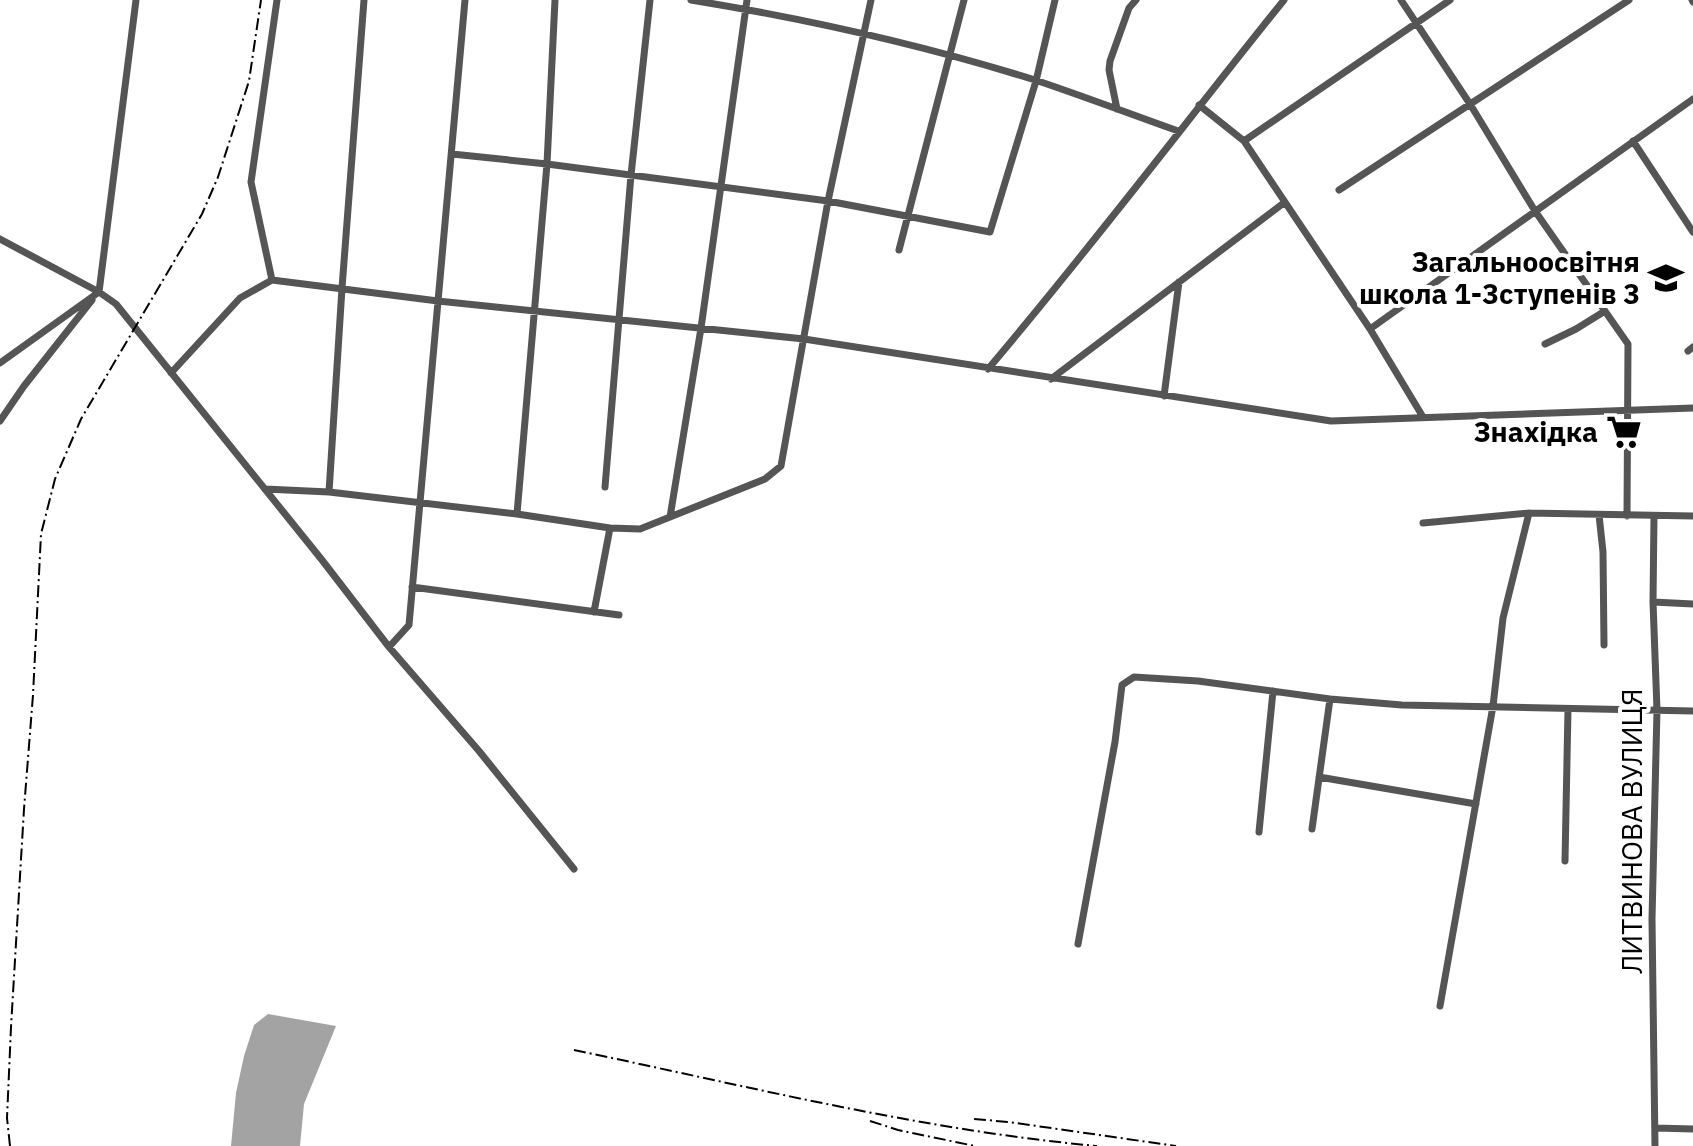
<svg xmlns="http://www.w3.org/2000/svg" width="1693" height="1146" viewBox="0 0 1693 1146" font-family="'IBM Plex Sans',sans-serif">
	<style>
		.water { fill: #a3a3a3 }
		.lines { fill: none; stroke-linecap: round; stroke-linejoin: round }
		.street { stroke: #555; stroke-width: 7 }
		.rail { stroke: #000; stroke-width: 2; stroke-dasharray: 12 4 2 4; stroke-linecap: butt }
		.labels { text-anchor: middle; stroke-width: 8; stroke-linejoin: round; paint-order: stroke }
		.poi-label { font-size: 28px; font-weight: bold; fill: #000; stroke: #fff; text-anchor: end }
		.street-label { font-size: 28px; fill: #000; stroke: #fff }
	</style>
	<rect width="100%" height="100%" fill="#fff"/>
	<path class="water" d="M268,1014L336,1026L304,1104L300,1146H231L236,1093L244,1056L254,1025Z"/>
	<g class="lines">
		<path class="street" d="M691,0C807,19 923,45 1035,80C1083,96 1130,114 1178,131
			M1401,0L1470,104L1535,211L1628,344L1627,516
			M1692,0L1693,2
			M1199,105L1244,141L1370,329L1423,417
			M1117,109L1109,70L1110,61L1129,8L1136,0
			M1244,141L1450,0
			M1633,141L1693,232
			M452,154L547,164L828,201L990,232L1036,81L1055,0
			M1339,190L1629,0
			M0,239L99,292L116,304L322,560L389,647L479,751L574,869
			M899,250L964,0
			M272,280L438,301L804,339L1331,421L1693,408
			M1370,329L1693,99
			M1545,344L1576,329L1605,311
			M1688,351L1693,347
			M0,363L99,292L136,0
			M988,369C1090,249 1185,123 1284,0
			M171,373L240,298L272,280L251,182L277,0
			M1051,379L1285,202
			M1164,396L1179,282
			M0,421L24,386L92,300
			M605,487L631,175L650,0
			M265,489L329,492L517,514L610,528L640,529L765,479L781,466L828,201L871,0
			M329,492L342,288L364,0
			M517,514L547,164L555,0
			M1599,515L1603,552L1604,645
			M1654,516L1653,602L1657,710L1652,919L1655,1146
			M670,517L701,328L747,0
			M1423,523L1529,513L1693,516
			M412,587L619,615
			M1653,602L1693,604
			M594,612L610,528
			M389,647L409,625L465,0
			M1319,777L1476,804
			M1312,829L1330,699
			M1259,832L1273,691
			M1565,861L1568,709
			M1078,944L1115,742L1122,685L1134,677L1198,681L1330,699L1402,705L1693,711
			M1440,1006L1493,706L1503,618L1529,513
			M1655,1128L1693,1129"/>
		<path class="rail" d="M574,1050C747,1086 921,1130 1097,1146
			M974,1119L1009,1122L1176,1146
			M870,1121L898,1130L975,1146
			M10,1146L7,1118L11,1027L24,809L33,695L41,534L55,479L81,419L202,214L218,177L249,81L261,0"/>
	</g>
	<defs>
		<g id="school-bare" transform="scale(2.76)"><path d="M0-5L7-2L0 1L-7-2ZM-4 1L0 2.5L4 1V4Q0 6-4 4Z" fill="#000" stroke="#fff" stroke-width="2.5" paint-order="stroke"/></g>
		<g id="supermarket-bare" transform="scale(2.76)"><path d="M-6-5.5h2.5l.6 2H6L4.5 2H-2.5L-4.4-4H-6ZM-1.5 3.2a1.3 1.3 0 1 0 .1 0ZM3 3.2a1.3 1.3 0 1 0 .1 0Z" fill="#000" stroke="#fff" stroke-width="2.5" paint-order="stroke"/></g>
	</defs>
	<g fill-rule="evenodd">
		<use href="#school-bare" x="1666" y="278"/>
		<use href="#supermarket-bare" x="1624" y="432"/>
	</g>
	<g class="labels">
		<g class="poi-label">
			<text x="1640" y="272">Загальноосвiтня<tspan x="1640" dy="32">школа 1-3ступенiв 3</tspan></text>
			<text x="1598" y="442">Знахідка</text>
		</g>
		<g class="street-label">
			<text transform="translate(1632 831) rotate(-90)" y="10">ЛИТВИНОВА ВУЛИЦЯ</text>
		</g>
	</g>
</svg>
